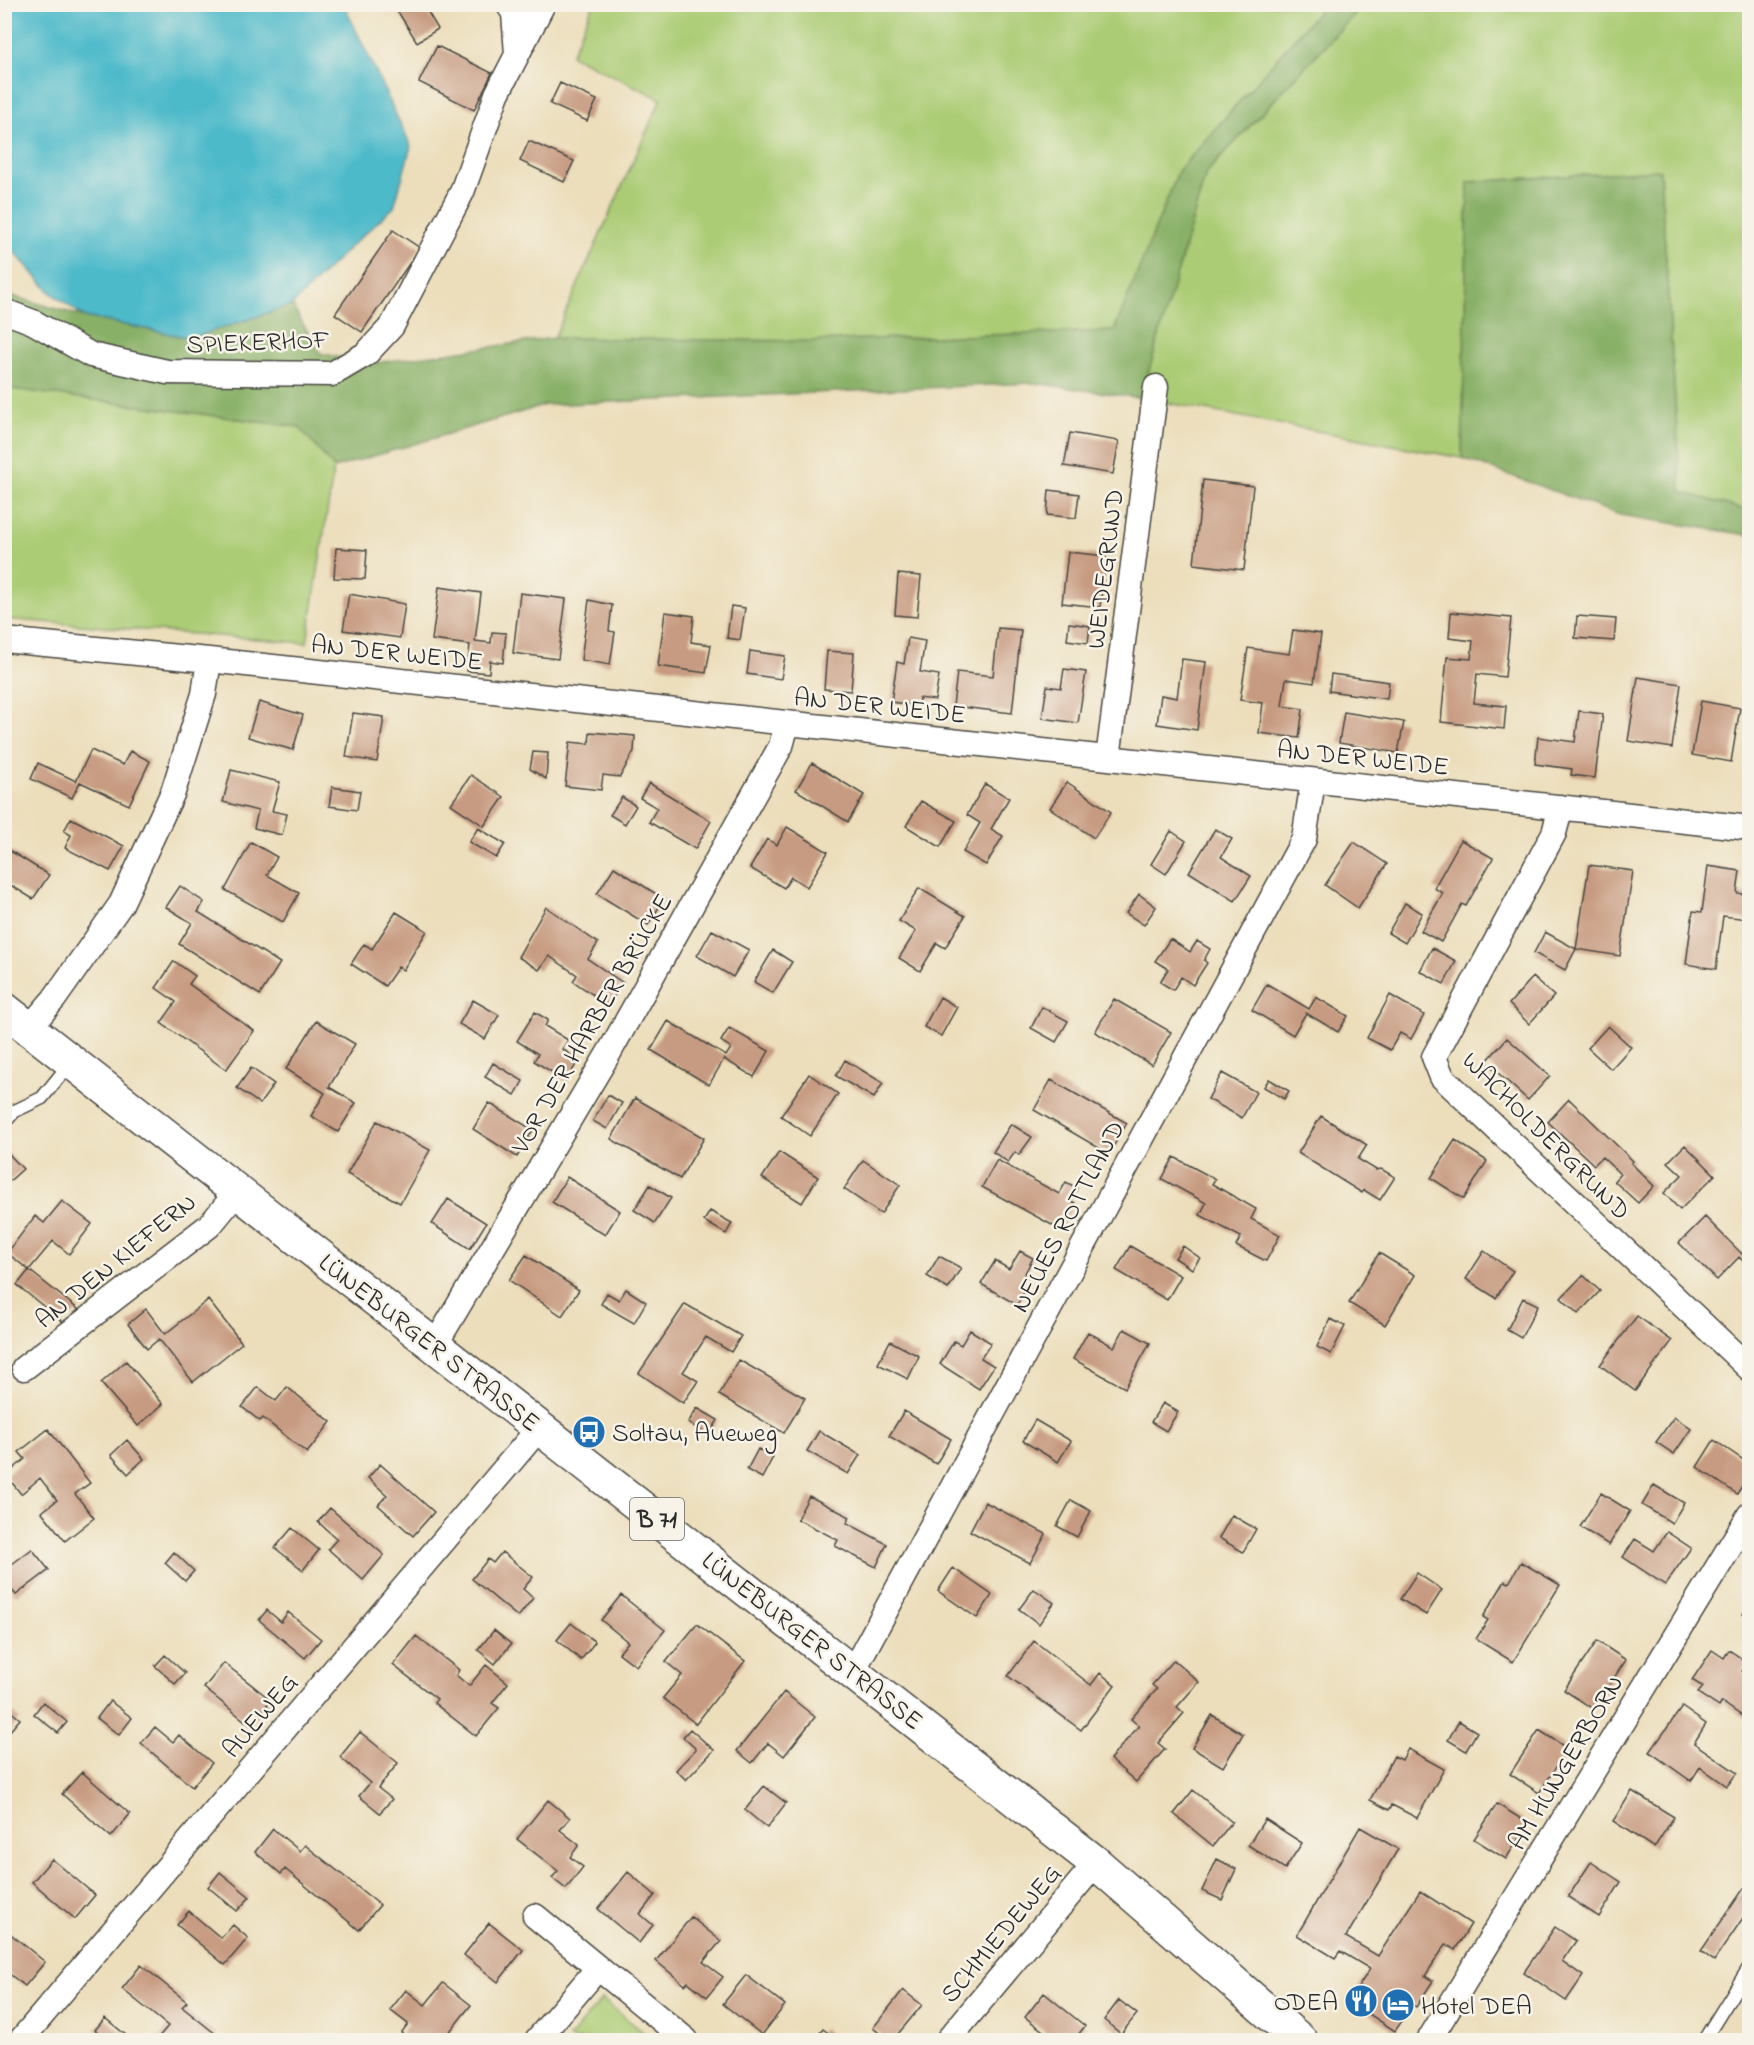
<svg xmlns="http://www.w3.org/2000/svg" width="1754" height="2045" viewBox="0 0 1754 2045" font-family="'Indie Flower',sans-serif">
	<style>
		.green { fill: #abcc75; stroke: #6b7c50; stroke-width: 1.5 }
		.forest { fill: #88b066; stroke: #5a6e48; stroke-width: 1.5 }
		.water { fill: #4ebaca; stroke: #3c727a; stroke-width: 1.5 }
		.building { fill: #c79b81 }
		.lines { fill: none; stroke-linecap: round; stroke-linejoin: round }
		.service-casing { stroke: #484641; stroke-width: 15 }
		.minor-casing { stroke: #484641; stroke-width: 27 }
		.primary-casing { stroke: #484641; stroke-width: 36 }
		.service { stroke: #fff; stroke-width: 12 }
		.minor { stroke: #fff; stroke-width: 24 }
		.primary { stroke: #fff; stroke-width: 33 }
		.labels { text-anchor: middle; stroke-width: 5; stroke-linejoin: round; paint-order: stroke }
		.shield { fill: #f7f3e8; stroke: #686764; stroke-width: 1.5 }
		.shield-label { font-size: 24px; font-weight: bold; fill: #2b2b2b }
		.street-label { font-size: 26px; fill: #2b2b2b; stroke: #f7f3e8 }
		.poi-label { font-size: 26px; fill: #2b2b2b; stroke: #f7f3e8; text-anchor: start }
	</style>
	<rect width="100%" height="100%" fill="#f7f3e8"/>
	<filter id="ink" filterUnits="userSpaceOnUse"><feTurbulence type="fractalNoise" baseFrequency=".0167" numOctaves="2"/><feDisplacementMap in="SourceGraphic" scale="12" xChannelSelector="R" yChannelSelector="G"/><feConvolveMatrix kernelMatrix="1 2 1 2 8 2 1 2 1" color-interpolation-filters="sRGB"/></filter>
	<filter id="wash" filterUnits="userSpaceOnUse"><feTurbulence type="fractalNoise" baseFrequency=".008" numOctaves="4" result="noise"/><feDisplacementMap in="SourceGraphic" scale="24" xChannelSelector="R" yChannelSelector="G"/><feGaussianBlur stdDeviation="1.35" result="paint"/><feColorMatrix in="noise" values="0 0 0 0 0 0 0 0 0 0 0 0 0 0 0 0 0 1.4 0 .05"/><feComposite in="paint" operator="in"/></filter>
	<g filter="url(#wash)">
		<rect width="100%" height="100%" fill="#ecdebb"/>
		<path class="green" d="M593,5H1324L1179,170L1114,331L813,341L554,338L661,99L571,55Z
			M1363,5H1749V511L1681,492L1660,170L1468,182L1462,458L1141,398L1206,173Z
			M5,388L300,427L334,468L307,643L5,619Z
			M602,1999L653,2040H572L569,2038Z"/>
		<path class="forest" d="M1324,5H1363L1206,173L1141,398L1033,383L545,405L334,468L299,427L5,388V294L85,317L191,338L292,305L320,353L368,364L554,338L813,341L1114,331L1179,170Z
			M1660,170L1681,492L1749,511V535L1620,515L1462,458L1468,182Z"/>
		<path class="water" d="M5,4L344,5L411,146L394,207L352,245L292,305L191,338L85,317L51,293L5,242Z"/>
		<g id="blocks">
			<path class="building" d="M393,4H423L438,29L417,42Z
				M437,46L492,73L474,110L419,82Z
				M560,83L597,100L587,121L550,104Z
				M529,141L574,161L564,182L520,161Z
				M393,230L420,248L362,332L335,314Z
				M1070,433L1119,441L1113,474L1064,466Z
				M1203,480L1253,486L1244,570L1194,564Z
				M1049,490L1079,494L1076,518L1047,515Z
				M336,548L367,550L365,579L334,578Z
				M1068,552L1106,556L1100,607L1062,603Z
				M898,574L921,576L917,617L895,615Z
				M439,587L481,593L475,641L491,643L492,632L506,633L503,663L490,661L489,673L467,671L470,645L432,640Z
				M520,593L566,599L558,659L513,653Z
				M349,594L405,604L400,638L343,630Z
				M589,600L612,605L609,631L615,632L610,665L581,660Z
				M731,606L745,608L740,640L727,638Z
				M665,612L694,616L691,642L711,645L706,673L658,666Z
				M1451,612L1511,618L1505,677L1477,674L1474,703L1506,706L1504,729L1441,722L1447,657L1471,659L1473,641L1449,638Z
				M1577,616L1616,619L1614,641L1575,638Z
				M1069,623L1090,626L1088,643L1067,640Z
				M998,628L1021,630L1012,713L953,706L957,672L993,676Z
				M1293,630L1321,634L1314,683L1286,679L1282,706L1303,709L1299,738L1259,733L1263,703L1240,700L1248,648L1289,654Z
				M908,638L925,641L920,672L939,675L935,700L919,698L918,706L891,702L897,662L904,664Z
				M750,651L785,656L781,679L747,674Z
				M827,651L854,653L851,691L824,689Z
				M1182,659L1206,662L1197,730L1157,724L1161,695L1177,698Z
				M1064,669L1086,672L1078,723L1042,718L1047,686L1061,688Z
				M1331,674L1389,682L1387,699L1329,691Z
				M1638,677L1681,684L1672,748L1628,741Z
				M1701,701L1740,708L1731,762L1692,755Z
				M259,702L303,715L293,750L248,737Z
				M1579,711L1603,714L1595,778L1571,775L1572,769L1535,764L1538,737L1575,742Z
				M1344,712L1404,722L1398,753L1339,743Z
				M353,713L384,717L377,762L346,757Z
				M590,732L635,736L634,751L620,777L603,775L601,790L565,786L570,742L589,744Z
				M91,750L123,765L130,751L150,761L129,805L80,782L72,798L31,779L38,763L76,781Z
				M533,752L548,753L546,779L530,769Z
				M812,763L864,795L848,822L796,790Z
				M231,770L280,782L272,811L287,814L282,835L254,828L258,811L223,802Z
				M471,775L504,797L484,826L451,804Z
				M1067,782L1111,812L1094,838L1050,808Z
				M649,783L711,821L695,849L649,822L657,808L640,798Z
				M985,784L1009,798L991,829L1003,836L986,865L963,852L980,823L967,815Z
				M332,787L360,791L357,810L329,806Z
				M622,797L636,806L625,824L610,815Z
				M921,801L956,821L940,847L906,826Z
				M71,818L124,846L110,871L65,848L71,835L64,831Z
				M787,827L828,852L807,887L791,877L784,888L750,868L767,839L777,845Z
				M478,828L505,844L496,858L469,842Z
				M1215,829L1232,839L1221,857L1251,876L1235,901L1189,872Z
				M1171,831L1186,841L1166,874L1151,864Z
				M1461,840L1493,858L1466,906L1462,904L1441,942L1421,931L1443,893L1434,888Z
				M251,842L277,857L267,875L299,893L283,922L225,890Z
				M1354,842L1387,864L1358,908L1325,885Z
				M4,847L49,875L33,899L4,881Z
				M1589,865L1633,871L1620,956L1576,949Z
				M1708,866L1740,871L1737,893L1749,895L1748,919L1723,916L1716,969L1686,964L1693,911L1702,912Z
				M614,867L664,899L648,925L597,894Z
				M180,886L204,902L198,912L280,963L260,995L179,944L192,923L166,907Z
				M919,888L965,916L945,948L937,943L920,971L899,958L916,931L899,921Z
				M1139,894L1156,907L1144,925L1126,913Z
				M1405,903L1422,913L1405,943L1388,933Z
				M546,907L598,943L588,959L623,983L608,1005L573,981L577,975L549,956L539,970L518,957Z
				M396,912L427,931L403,970L398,967L385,986L351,964L364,944L372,949Z
				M712,930L749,950L733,977L697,956Z
				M1545,932L1576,949L1565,970L1534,953Z
				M1170,939L1190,952L1197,941L1210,949L1204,960L1207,963L1193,985L1181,977L1173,990L1160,982L1168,969L1155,961Z
				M1432,948L1456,961L1444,984L1420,971Z
				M773,950L792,962L773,993L754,982Z
				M174,961L195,976L189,984L254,1031L226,1070L161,1023L176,1002L156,988Z
				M1533,977L1554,996L1529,1024L1509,1004Z
				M1267,984L1309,1009L1316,997L1348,1016L1338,1032L1306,1013L1293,1035L1252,1010Z
				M1390,995L1424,1015L1411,1039L1400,1033L1390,1050L1367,1038Z
				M940,997L957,1007L941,1036L924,1027Z
				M1114,999L1171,1032L1152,1065L1095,1032Z
				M473,1000L499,1015L485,1039L459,1024Z
				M1042,1007L1068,1021L1056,1042L1031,1028Z
				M535,1012L548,1020L545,1026L568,1040L562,1049L579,1060L566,1081L534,1061L538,1054L517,1041Z
				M316,1021L355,1044L329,1087L356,1103L338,1132L311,1116L325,1093L286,1069Z
				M668,1021L726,1056L731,1048L721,1041L729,1028L769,1051L754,1077L724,1059L709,1085L651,1050Z
				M1608,1026L1631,1047L1611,1069L1588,1048Z
				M1507,1038L1550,1076L1528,1100L1486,1062Z
				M845,1060L883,1083L874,1098L836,1076Z
				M493,1063L523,1081L515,1095L485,1077Z
				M251,1068L274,1084L260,1104L237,1088Z
				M1222,1073L1256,1092L1242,1118L1208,1099Z
				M809,1074L838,1094L810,1136L781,1116Z
				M1269,1079L1289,1091L1284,1099L1264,1087Z
				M1051,1080L1127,1123L1109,1154L1034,1110Z
				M608,1095L622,1103L607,1129L593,1121Z
				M635,1098L704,1138L680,1179L611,1139Z
				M1569,1099L1633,1161L1631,1163L1654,1186L1638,1203L1614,1181L1620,1174L1602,1157L1594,1165L1548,1122Z
				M489,1103L533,1130L517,1157L473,1129Z
				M1321,1116L1367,1145L1358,1159L1376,1170L1381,1169L1395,1177L1380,1200L1364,1190L1362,1193L1298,1153Z
				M377,1121L430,1150L400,1203L347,1174Z
				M1011,1124L1032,1137L1019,1155L1015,1152L1008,1162L993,1152Z
				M1455,1140L1487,1161L1464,1199L1431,1178Z
				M1685,1145L1715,1175L1680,1210L1664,1193L1682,1175L1668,1162Z
				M7,1152L23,1169L4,1186V1154Z
				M779,1152L818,1177L802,1203L762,1178Z
				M1174,1157L1215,1179L1212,1184L1256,1209L1251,1219L1280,1235L1266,1261L1236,1246L1241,1237L1200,1215L1206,1203L1162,1179Z
				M863,1160L900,1185L881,1214L844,1189Z
				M997,1160L1059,1194L1066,1182L1077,1188L1071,1201L1075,1203L1061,1230L982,1187Z
				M567,1177L620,1211L605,1235L552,1202Z
				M650,1185L671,1198L655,1223L634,1210Z
				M448,1199L486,1223L470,1249L432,1224Z
				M62,1201L92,1224L69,1254L53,1241L29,1270L7,1253L35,1216L44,1223Z
				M710,1211L732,1223L726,1234L704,1221Z
				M1705,1217L1742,1254L1749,1246V1267L1739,1257L1717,1280L1679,1243Z
				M1130,1246L1181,1276L1167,1300L1116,1270Z
				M1183,1246L1200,1258L1192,1269L1175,1258Z
				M1020,1251L1033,1258L1023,1277L1030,1281L1017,1305L981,1284L995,1261L1009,1269Z
				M1484,1251L1513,1271L1496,1298L1466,1279Z
				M1379,1253L1415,1275L1385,1325L1349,1303Z
				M526,1255L579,1290L562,1316L509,1280Z
				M939,1256L961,1268L948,1289L927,1276Z
				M29,1270L79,1310L63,1322L17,1285Z
				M1583,1275L1600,1291L1578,1314L1561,1298Z
				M626,1289L646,1302L634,1323L601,1304L607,1293L619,1300Z
				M1523,1298L1538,1305L1521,1338L1507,1330Z
				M208,1300L242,1343L193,1382L159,1339L147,1349L128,1324L146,1309L165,1334Z
				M685,1304L741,1336L731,1352L706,1337L683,1372L698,1381L683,1403L639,1373Z
				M1637,1316L1672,1341L1635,1391L1600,1365Z
				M1330,1319L1345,1326L1331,1354L1317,1347Z
				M1124,1329L1150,1343L1125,1388L1073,1359L1088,1332L1114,1347Z
				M970,1330L991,1343L981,1358L994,1366L979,1389L940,1364L954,1341L961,1345Z
				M890,1341L919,1356L908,1379L878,1364Z
				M739,1360L805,1398L784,1433L719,1395Z
				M126,1361L163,1404L138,1426L101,1383Z
				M258,1387L276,1401L287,1387L331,1422L307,1453L263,1418L260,1421L242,1407Z
				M1163,1403L1178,1412L1166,1431L1151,1422Z
				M697,1408L718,1420L709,1435L688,1423Z
				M904,1411L951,1439L936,1464L889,1436Z
				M1674,1417L1691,1429L1674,1454L1656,1442Z
				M1035,1420L1071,1441L1058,1462L1023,1441Z
				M48,1429L90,1483L75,1494L94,1518L65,1541L42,1512L57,1500L40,1478L21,1494L6,1475L25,1459L19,1452Z
				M819,1431L860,1455L848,1474L807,1451Z
				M127,1440L144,1459L128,1474L111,1455Z
				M1714,1440L1749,1464V1475L1737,1494L1697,1467Z
				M758,1449L773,1457L762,1478L747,1470Z
				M380,1464L434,1512L413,1536L378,1505L387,1495L368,1478Z
				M1654,1485L1684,1503L1672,1523L1642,1505Z
				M1601,1493L1630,1511L1609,1545L1580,1527Z
				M809,1496L850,1517L847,1523L887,1544L876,1567L835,1546L838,1540L797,1519Z
				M1071,1500L1091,1511L1077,1537L1057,1526Z
				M985,1502L1046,1534L1030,1563L970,1531Z
				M330,1508L384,1555L363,1580L328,1549L337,1539L318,1522Z
				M1232,1515L1256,1529L1243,1552L1219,1538Z
				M292,1528L319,1550L303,1570L275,1548Z
				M1667,1532L1691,1548L1665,1585L1623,1557L1635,1539L1654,1551Z
				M32,1549L49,1570L16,1595L4,1581V1570Z
				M174,1552L194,1571L185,1581L165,1563Z
				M502,1552L533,1577L523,1589L533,1598L518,1617L472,1579L488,1559L493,1563Z
				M1521,1562L1560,1585L1513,1662L1476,1639L1488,1620L1483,1617L1505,1581L1509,1583Z
				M953,1568L992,1595L977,1618L938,1591Z
				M1417,1573L1442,1590L1426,1615L1400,1599Z
				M1034,1589L1054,1603L1039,1624L1019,1609Z
				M621,1595L665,1630L636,1666L619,1653L628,1642L601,1620Z
				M1749,1605V1618L1743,1614Z
				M267,1610L281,1622L288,1612L321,1639L305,1658L259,1620Z
				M571,1623L595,1642L581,1660L557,1640Z
				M697,1624L745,1661L696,1724L663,1698L682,1675L666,1662Z
				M494,1630L511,1644L495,1664L478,1650Z
				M416,1636L459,1670L456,1675L469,1686L486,1665L508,1683L492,1703L499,1708L476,1736L434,1703L437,1699L393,1665Z
				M1034,1641L1091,1685L1100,1673L1115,1685L1081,1730L1008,1676Z
				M1597,1641L1626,1660L1593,1709L1564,1690Z
				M1712,1650L1724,1658L1729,1650L1748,1663L1742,1671L1749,1676V1721L1722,1702L1719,1707L1698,1693L1703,1687L1692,1680Z
				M165,1655L185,1673L175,1684L155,1666Z
				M1174,1660L1199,1682L1177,1707L1184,1713L1158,1743L1165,1749L1136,1782L1110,1759L1139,1726L1131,1719L1157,1689L1152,1685Z
				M224,1663L271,1700L250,1725L204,1688Z
				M784,1692L815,1717L784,1756L768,1743L752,1763L737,1751Z
				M110,1701L132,1718L119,1735L97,1718Z
				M43,1702L67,1722L58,1733L34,1714Z
				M4,1706L20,1719L4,1738Z
				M1682,1707L1706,1724L1694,1743L1737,1773L1727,1786L1700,1767L1691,1781L1650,1752Z
				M1212,1715L1243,1734L1223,1767L1192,1748Z
				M1459,1721L1477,1732L1466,1751L1448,1740Z
				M155,1727L173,1742L179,1735L212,1763L192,1787L141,1743Z
				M690,1729L714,1750L686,1780L676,1770L696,1749L683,1737Z
				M1539,1730L1568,1749L1539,1793L1510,1774Z
				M360,1732L398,1763L378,1788L392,1799L380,1813L359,1796L370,1783L340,1757Z
				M1408,1749L1444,1769L1417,1818L1392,1805L1389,1810L1370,1800L1394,1756L1402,1760Z
				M82,1772L130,1814L111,1837L62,1794Z
				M764,1786L786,1803L767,1828L745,1810Z
				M1193,1790L1232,1822L1213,1846L1174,1814Z
				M1632,1791L1674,1817L1654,1848L1613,1821Z
				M548,1800L570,1818L560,1830L579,1845L570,1857L583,1867L566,1889L552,1878L558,1871L517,1839Z
				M1497,1804L1528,1823L1506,1859L1474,1839Z
				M1265,1819L1302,1843L1285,1869L1248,1845Z
				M1360,1827L1398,1849L1346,1937L1378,1956L1420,1891L1471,1924L1455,1950L1446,1944L1425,1976L1433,1981L1416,2007L1413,2005L1395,2031L1349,2001L1370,1969L1340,1951L1335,1958L1297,1935Z
				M273,1829L300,1851L305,1845L380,1905L359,1930L285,1869L281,1874L255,1852Z
				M52,1859L95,1895L75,1919L32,1882Z
				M1217,1859L1236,1869L1222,1900L1202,1891Z
				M1591,1862L1621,1882L1599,1917L1568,1897Z
				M220,1872L250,1897L237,1911L208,1887Z
				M628,1872L655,1895L640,1914L653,1925L639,1943L598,1909Z
				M1744,1888L1749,1892V1909L1714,1961L1701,1951Z
				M189,1911L221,1938L233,1925L248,1938L225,1965L177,1925Z
				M691,1917L721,1941L703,1962L723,1977L707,1997L688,1982L685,1985L656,1961Z
				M489,1923L523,1950L498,1982L464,1955Z
				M1555,1927L1576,1941L1562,1961L1583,1976L1566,2001L1524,1972Z
				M7,1931L45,1962L25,1986L4,1970V1935Z
				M141,1965L187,2002L182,2007L217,2035L212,2040H156L168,2026L122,1989Z
				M746,1975L785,2005L762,2035L723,2004Z
				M443,1983L471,2005L443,2040H411L401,2033L408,2024L390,2010L406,1990L425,2005Z
				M903,1990L922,2005L893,2040H889L873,2028Z
				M1044,1993L1085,2026L1074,2040H1055L1025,2017Z
				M1119,2000L1137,2014L1121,2034L1104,2020Z
				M105,2018L127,2036L124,2040H108L95,2030Z
				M823,2029L838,2040H814Z
				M1749,2029V2040H1742Z"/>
		</g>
	</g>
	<g filter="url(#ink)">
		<use href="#blocks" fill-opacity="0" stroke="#484641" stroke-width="1.5"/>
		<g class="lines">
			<g class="service-casing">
				<path id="service" d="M4,1123L15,1111L42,1098L71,1062
					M1704,2040L1750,1966"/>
			</g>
			<g class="minor-casing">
				<path id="minor" d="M508,4L514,13L517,54
					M4,311L33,322L91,355L167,372L332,374L366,354L392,326L462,192L497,94L543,4
					M4,640L209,660L1750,828
					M1108,758L1156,387
					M1561,807L1554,833L1434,1057L1442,1077L1750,1369
					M29,1028L54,999L121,904L173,792L204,694L209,660
					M435,1345L610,1051L781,746L787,724
					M24,1368L210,1225L238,1191
					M853,1671L1304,839L1313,781
					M535,1916L686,2040
					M21,2040L540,1427
					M537,2040L598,1968
					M948,2040L1096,1863
					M1429,2040L1750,1514"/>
			</g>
			<g class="primary-casing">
				<path id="primary" d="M4,1009L1096,1863L1300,2040"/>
			</g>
			<use href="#service" class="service"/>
			<use href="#minor" class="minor"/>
			<use href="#primary" class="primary"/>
		</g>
	</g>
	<defs>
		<g id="bus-disc" transform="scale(1.725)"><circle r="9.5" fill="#1f6fb2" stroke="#f7f3e8"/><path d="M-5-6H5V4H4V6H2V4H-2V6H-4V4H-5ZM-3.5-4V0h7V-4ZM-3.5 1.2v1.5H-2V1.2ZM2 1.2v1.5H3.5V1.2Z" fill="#fff"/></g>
		<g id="restaurant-disc" transform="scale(1.725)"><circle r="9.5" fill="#1f6fb2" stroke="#f7f3e8"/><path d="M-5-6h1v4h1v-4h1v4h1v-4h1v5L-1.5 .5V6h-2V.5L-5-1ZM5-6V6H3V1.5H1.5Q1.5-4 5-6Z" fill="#fff"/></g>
		<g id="hotel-disc" transform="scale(1.725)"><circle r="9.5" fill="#1f6fb2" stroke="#f7f3e8"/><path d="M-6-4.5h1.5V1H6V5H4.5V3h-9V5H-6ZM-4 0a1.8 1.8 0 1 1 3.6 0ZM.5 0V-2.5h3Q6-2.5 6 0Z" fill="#fff"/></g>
	</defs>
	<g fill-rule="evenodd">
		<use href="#bus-disc" x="589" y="1432"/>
		<use href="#restaurant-disc" x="1361" y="2001"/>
		<use href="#hotel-disc" x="1398" y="2005"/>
	</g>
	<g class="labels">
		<rect class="shield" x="630" y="1498" width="54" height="42" rx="4.5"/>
		<g class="shield-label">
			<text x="657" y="1527">B 71</text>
		</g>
		<g class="street-label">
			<text transform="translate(258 341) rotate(-2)" y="9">SPIEKERHOF</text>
			<text transform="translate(1104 569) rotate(-83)" y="9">WEIDEGRUND</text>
			<text transform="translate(397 652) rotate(6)" y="9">AN DER WEIDE</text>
			<text transform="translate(880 705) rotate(6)" y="9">AN DER WEIDE</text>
			<text transform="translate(1363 757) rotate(6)" y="9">AN DER WEIDE</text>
			<text transform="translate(591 1023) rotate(-60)" y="9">VOR DER HARBER BRÜCKE</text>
			<text transform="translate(1547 1135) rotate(45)" y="9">WACHOLDERGRUND</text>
			<text transform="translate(1067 1216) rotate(-62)" y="9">NEUES ROTTLAND</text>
			<text transform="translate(115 1260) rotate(-39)" y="9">AN DEN KIEFERN</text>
			<text transform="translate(430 1342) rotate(38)" y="9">LÜNEBURGER STRASSE</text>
			<text transform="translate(813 1640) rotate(38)" y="9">LÜNEBURGER STRASSE</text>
			<text transform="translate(259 1715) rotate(-50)" y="9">AUEWEG</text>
			<text transform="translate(1565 1762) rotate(-59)" y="9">AM HUNGERBORN</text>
			<text transform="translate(1000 1933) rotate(-50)" y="9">SCHMIEDEWEG</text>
		</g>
		<g class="poi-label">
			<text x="612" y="1441">Soltau, Aueweg</text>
			<text x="1338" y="2010" text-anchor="end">ODEA</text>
			<text x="1421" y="2014">Hotel DEA</text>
		</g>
	</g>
	<rect width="1754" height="2045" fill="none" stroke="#f7f3e8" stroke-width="24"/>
</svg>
